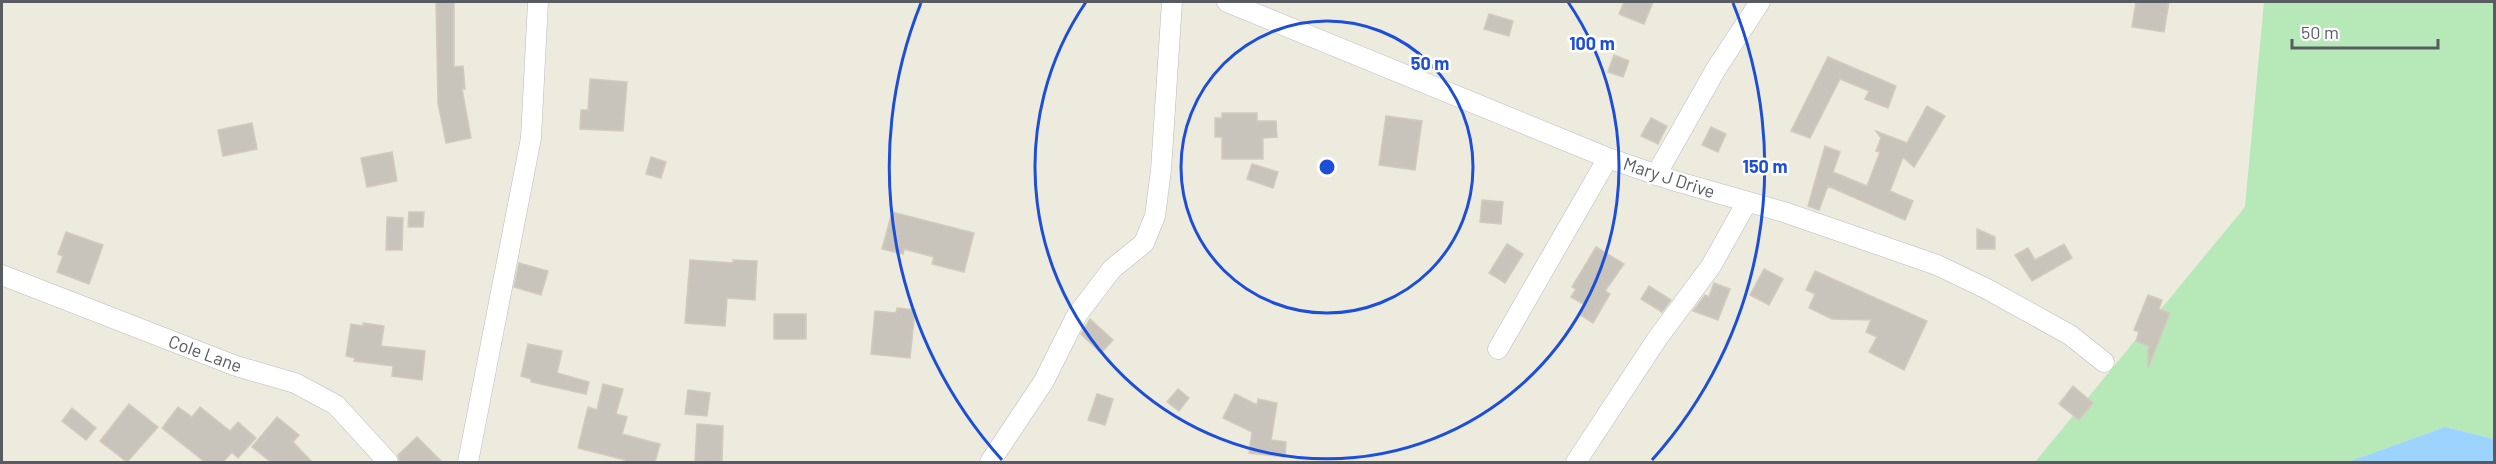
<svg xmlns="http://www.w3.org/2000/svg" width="2496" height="464" viewBox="0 0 2496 464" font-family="Barlow,sans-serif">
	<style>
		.green { fill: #b7e8b8 }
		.water { fill: #9dd4ff }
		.building { fill: #c8c4bc; stroke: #d2cbbc; stroke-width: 1.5 }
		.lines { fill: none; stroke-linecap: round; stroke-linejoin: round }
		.minor-casing { stroke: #b7bac0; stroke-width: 21 }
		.minor { stroke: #fff; stroke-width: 20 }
		.ring { fill: none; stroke: #1d4ed8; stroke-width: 3 }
		.labels { text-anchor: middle; stroke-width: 5; stroke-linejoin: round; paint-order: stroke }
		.street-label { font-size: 18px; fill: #585c62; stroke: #fff }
		.centre { fill: #1d4ed8; stroke: #fff; stroke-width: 3 }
		.ring-label { font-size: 18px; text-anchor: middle; font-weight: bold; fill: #1d4ed8; stroke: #fff; stroke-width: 5; stroke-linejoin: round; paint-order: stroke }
	</style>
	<rect width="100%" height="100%" fill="#edeade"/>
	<path class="green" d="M2264,2H2494V439L2445,427L2348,462H2035L2245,207Z"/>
	<path class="water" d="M2445,427L2494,439V462H2348Z"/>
	<path class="building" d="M436,2H454V67L463,66L465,89H462L471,138L446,143L438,103Z
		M1624,2H1653L1644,24L1619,14Z
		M2136,2H2169L2164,32L2132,27Z
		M1489,14L1513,21L1509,36L1484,29Z
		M1614,55L1629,61L1623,77L1608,72Z
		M1828,57L1896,86L1888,108L1865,99L1869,91L1840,79L1810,138L1791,131Z
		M590,79L627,82L623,131L580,129L581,110H588Z
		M1927,106L1945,116L1914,167L1903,157L1890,191L1913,201L1905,220L1828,186L1819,210L1808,206L1825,146L1840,152L1833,172L1867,186L1880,152L1876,151L1881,138L1876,131L1907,143Z
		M1222,113H1257V121H1276L1277,137L1263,138V159H1222V137H1215V118H1222Z
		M1386,116L1422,121L1415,170L1379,165Z
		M1651,118L1667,126L1658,144L1641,136Z
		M252,123L257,149L223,156L218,130Z
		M1711,127L1726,134L1718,152L1702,145Z
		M392,152L397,181L367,187L361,158Z
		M651,157L666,162L661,178L646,174Z
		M1252,164L1278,172L1273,188L1247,179Z
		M1482,200L1503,202L1501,224L1480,222Z
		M409,212H424L423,227H408Z
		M892,212L974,233L964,272L932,264L934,257L904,249L903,254L882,249Z
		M387,217L403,218L402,250H386Z
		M1977,229L1995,237V249H1977Z
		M66,232L103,245L89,284L57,272L63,256L58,254Z
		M1507,244L1523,254L1505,283L1489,273Z
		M2064,244L2072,258L2032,281L2015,255L2028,248L2035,260Z
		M1596,247L1624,264L1605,291L1610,294L1593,323L1579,314L1585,305L1571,297L1576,289L1572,287Z
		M690,260L733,263V260L757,261L755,300L727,298L725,326L685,323Z
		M519,263L548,271L541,295L514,287Z
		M1764,269L1783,279L1769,305L1750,295Z
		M1815,271L1927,321L1904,370L1869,352L1877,337L1866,332L1871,320L1832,319L1809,308L1815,294L1806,290Z
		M1714,283L1730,289L1718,320L1693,311L1705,295L1709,297Z
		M1649,286L1671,300L1662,312L1641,299Z
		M2148,295L2162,300L2159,309L2170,313L2148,368V346L2136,341L2139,332L2134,330Z
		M897,308L915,310L910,358L871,354L875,311L896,313Z
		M774,314H806V339H774Z
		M1090,319L1113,340L1101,353L1081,334Z
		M363,323L384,326L381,346L425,351L422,380L392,376L393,366L354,361L355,358L346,356L351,324L363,326Z
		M528,344L562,351L557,373L589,382L586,394L531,382V379L521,376Z
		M603,384L623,389L616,414L627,417L622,434L660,444L655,462H624L625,460L578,448L588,407L597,410Z
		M2073,386L2093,403L2079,420L2059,404Z
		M1178,389L1189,398L1179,411L1167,402Z
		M688,390L710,393L707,416L685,414Z
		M1097,394L1113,399L1105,425L1088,420Z
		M1235,394L1257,405L1258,399L1277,403L1271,440L1286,442L1285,457L1249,453L1252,432L1223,418Z
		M129,404L158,427L127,462L100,441Z
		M178,407L192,417L200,407L230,431L238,422L256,438L238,458L232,452L223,462H205L162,428Z
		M72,408L96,428L86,440L62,421Z
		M277,417L299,435L293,442L312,462H271L252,447Z
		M697,424L723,426L722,462L695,461Z
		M417,437L442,462H400L398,455Z"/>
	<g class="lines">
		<g class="minor-casing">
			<path id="minor" d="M1227,2L1608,158L1675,181L1784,212L1937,265L1987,289L2070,335L2104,362
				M1656,175L1716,69L1760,2
				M2,275L236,366L295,383L336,405L388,462
				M1498,349L1608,158
				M468,462L531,138L538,2
				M990,462L1044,381L1077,315L1112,269L1144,243L1155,216L1161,170L1172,2
				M1576,462L1657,339L1711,266L1747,202"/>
		</g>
		<use href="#minor" class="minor"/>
	</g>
	<g class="ring">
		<circle cx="1327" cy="167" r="146"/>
		<path d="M1568 2A292 292 0 1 1 1086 2"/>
		<path d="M1002 460A438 438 0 0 1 921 3M1733 3A438 438 0 0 1 1652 460"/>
	</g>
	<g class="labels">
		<g class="street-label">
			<text transform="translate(1669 178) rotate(18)" y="6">Mary J Drive</text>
			<text transform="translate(205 354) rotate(20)" y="6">Cole Lane</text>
		</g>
	</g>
	<circle cx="1327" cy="167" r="9" class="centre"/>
	<g class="ring-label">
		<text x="1592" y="50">100 m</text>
		<text x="1430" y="70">50 m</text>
		<text x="1765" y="173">150 m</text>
	</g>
	<rect width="2496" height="464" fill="none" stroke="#585c62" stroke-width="6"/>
	<path d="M2292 39v9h146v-9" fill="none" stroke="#585c62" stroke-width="3"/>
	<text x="2301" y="39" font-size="18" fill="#585c62" stroke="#ffffff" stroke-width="4.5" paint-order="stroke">50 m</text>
</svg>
